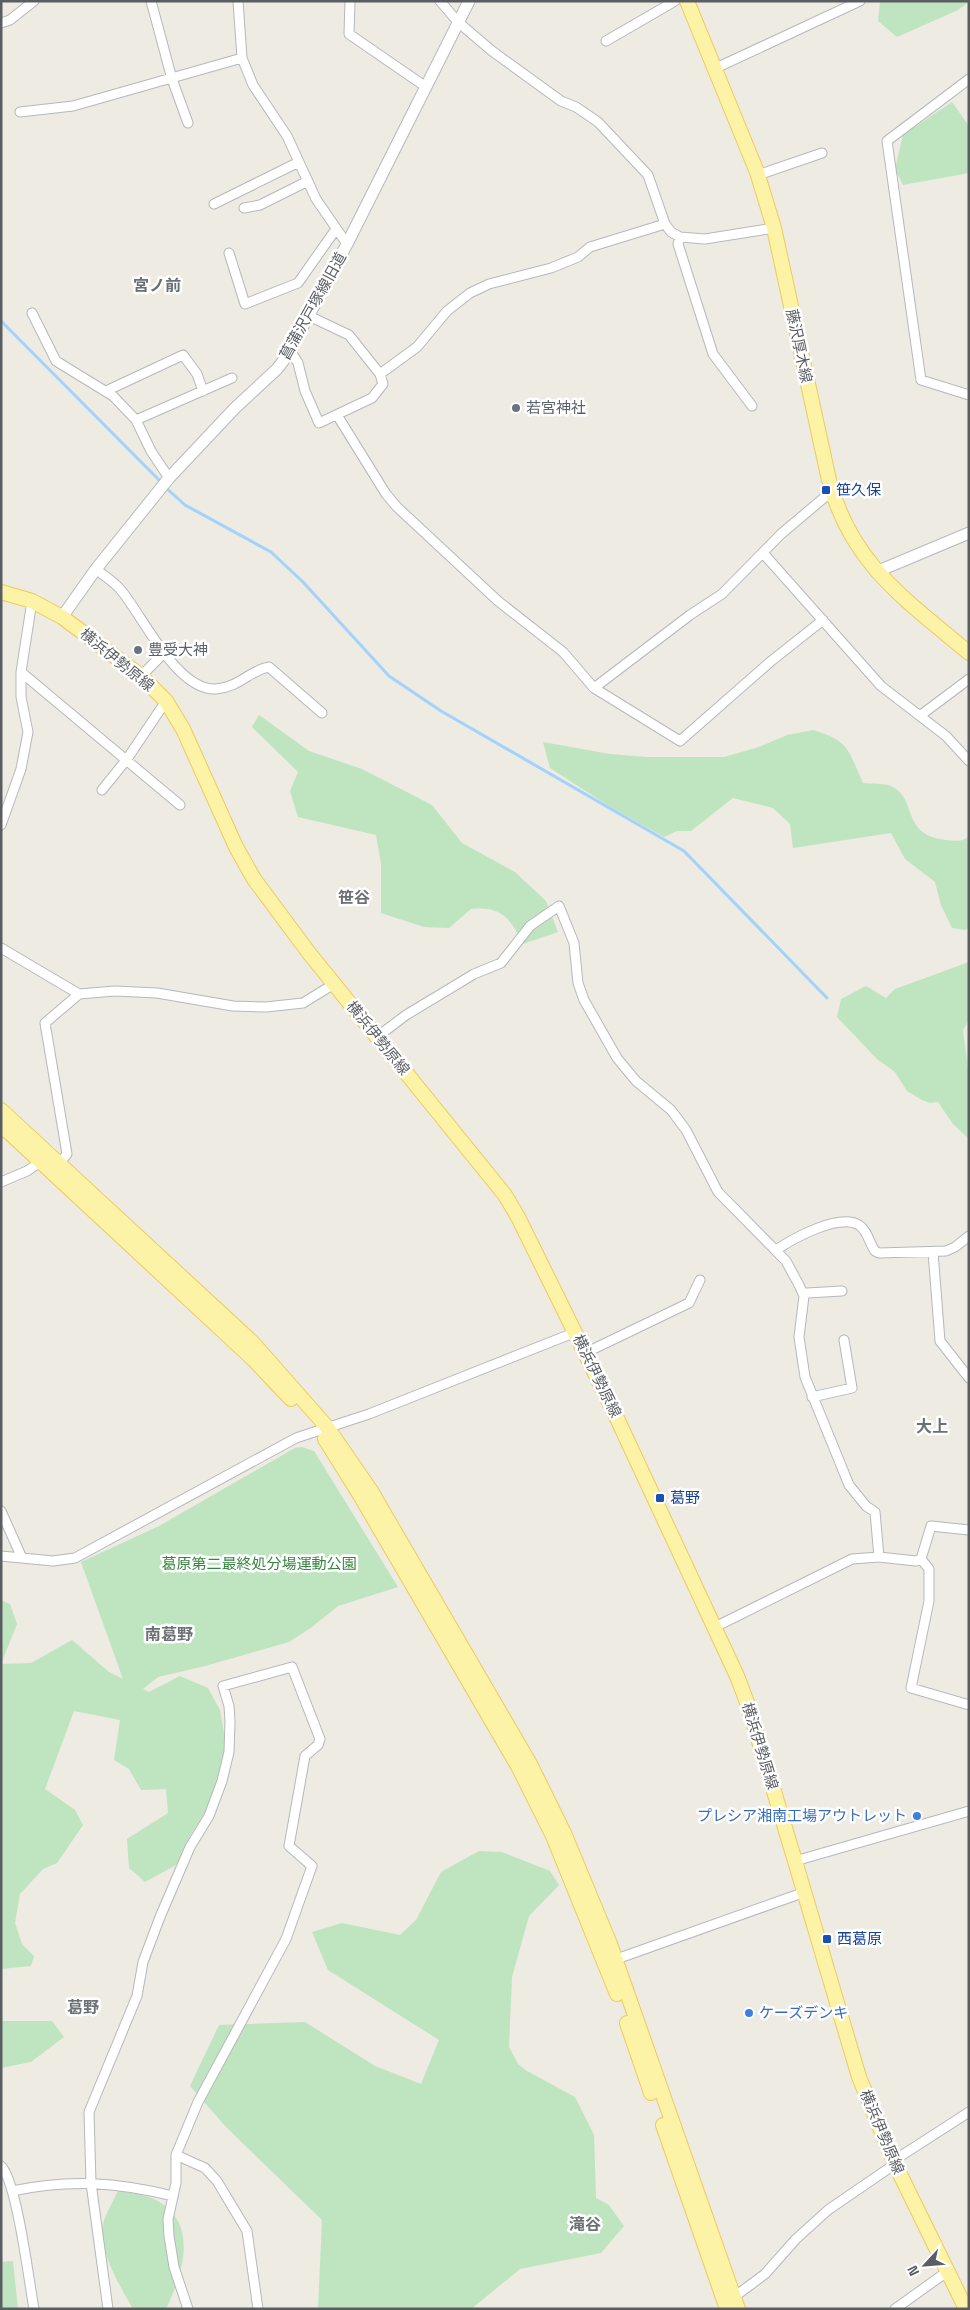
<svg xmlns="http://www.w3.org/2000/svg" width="970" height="2310" viewBox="0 0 970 2310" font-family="'Space Grotesk','Noto Sans JP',sans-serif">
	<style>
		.green { fill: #bfe4c0 }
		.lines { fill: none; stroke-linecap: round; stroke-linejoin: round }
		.stream { stroke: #a2d2fd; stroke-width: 3 }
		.street-casing { stroke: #b5b8bc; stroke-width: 11 }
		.secondary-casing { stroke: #b6b9be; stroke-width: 13 }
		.primary-casing { stroke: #eeca5a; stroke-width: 16 }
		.street { stroke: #fff; stroke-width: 9 }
		.secondary { stroke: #fff; stroke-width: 11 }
		.primary { stroke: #fdf3a7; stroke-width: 14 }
		.worship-dot { fill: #6b7280; stroke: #fff; stroke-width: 2 }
		.transit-dot { fill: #1a4fb4; stroke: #fff; stroke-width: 2 }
		.shop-dot { fill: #3f7fe0; stroke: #fff; stroke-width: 2 }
		.labels { text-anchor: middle; stroke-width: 5; stroke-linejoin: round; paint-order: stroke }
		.street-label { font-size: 15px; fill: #5a5e63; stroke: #fff }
		.worship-label { font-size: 15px; fill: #5b616d; stroke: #fff; text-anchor: start }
		.transit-label { font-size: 15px; fill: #164399; stroke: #fff; text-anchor: start }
		.park-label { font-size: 15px; fill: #37853e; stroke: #fff }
		.shop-label { font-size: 15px; fill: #366cbe; stroke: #fff; text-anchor: end }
		.neighbourhood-label { font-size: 16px; font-weight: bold; fill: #6b7075; stroke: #fff }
	</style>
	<rect width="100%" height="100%" fill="#edebe2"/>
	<path class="green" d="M880,1H969V2L958,10L897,37L878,21Z
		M952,102L969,126V173L903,185L895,169L903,135Z
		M259,715L309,751L362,769L432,805L462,843L515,872L546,901L558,932L523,944C510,918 502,906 471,909L449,928L424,927L381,913V864L376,835L298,817L290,791L298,772L252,727Z
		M813,730C850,741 848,750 863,783C871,784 883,783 891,786C918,798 900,835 946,840C955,841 961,842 969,837V928L965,930L952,928L941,905L935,882L905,859L891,833L793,848L790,824L773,808L733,798L691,831H677L664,837L609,806L550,768L543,742L610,754L647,757H724L759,747L787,735Z
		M969,962V1020L963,1030L969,1077V1139L953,1124L938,1102L930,1103L922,1100L907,1091L895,1072L877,1059L837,1017L841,999L866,986L886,998L895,989Z
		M302,1447L314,1451L398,1587L338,1606L312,1627L289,1642L205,1666L158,1677L143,1689L149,1692L180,1676L208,1688L220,1710L228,1757L215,1796L191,1834L176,1865L145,1882L129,1868L127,1839L168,1813L166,1789L141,1790L129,1769L114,1760L120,1720L74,1711L45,1789L75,1810L83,1825L57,1863L43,1869L20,1894L15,1923L22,1944L34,1956L31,1966L1,1969V1664L31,1663L72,1640L109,1672L123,1679L81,1562L159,1526L295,1448Z
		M1,1600L10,1604L17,1624L1,1664Z
		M479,1851L502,1852L550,1871L559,1885L529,1916L512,1977L509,2047L518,2064L527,2071L575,2097L594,2135L596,2198L609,2205L624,2226L601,2253L520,2269L471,2309H318L322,2220L226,2127L190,2086L219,2025L305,2022L375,2066L421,2084L439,2040L328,1970L312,1932L342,1923L400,1935L416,1920L441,1872Z
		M1,2021H52L64,2037L31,2062L1,2068Z
		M118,2191C128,2193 142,2194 152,2198C200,2220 184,2271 166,2309H133C121,2288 100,2253 102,2228C104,2216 113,2202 118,2191Z
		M13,2261L18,2309H1V2262Z"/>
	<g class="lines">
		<path class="stream" d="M1,321L161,482
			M165,487L185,505L271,552L303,582L389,676L441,711L684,851L827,998"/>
		<g class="street-casing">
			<path id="street" d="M151,1L172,79L188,123
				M238,1L242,58L253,85L287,136L316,199L347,244
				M350,1L349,34L426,87
				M440,1L458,22L492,51L561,101L576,107L598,122L648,175L665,224L671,232L680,237L705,239L774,228
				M1,23L10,20L34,1
				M606,41L675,1
				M716,68L860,1
				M969,79L887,141L921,380L969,395
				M20,112L73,106L242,58
				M758,175L822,153
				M214,204L299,162
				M244,208L260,205L308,181
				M680,237L678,244L713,354L752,406
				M229,253L245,304L298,283L336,229
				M32,313L56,361L113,396L136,420L151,451L169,478
				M309,316L349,335L380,374L417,347L447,311L470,293L489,284L551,268L578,257L590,247L665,224
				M290,350L298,363L305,391L319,423L372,398L383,384L380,374
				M106,391L183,355L197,374L203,391
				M337,415L386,494L397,507L498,601L563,652L594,688L680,741L770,662L823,620
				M136,420L232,378
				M763,553L881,686L946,736L969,761
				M96,569C103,575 113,581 120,589C142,614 176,691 216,689C240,687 250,670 269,667L322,713
				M21,672L180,805
				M141,676L164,653
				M594,688L690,615L722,594L781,534L832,491
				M921,715L969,679
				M102,790L127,759L166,701
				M1,825L21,769L28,732L21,697V672L32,601
				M1,948L79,994
				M377,1037L406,1015L474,974L501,963L530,926L559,906L574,943L578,983L584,1000L617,1058L636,1081L671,1110L686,1130L718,1192L786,1261L799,1285L804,1296L799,1337L805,1377L849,1485L866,1506L875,1512L879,1557
				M59,1164L67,1154L45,1023L79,994L115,991L157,993L233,1006L266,1007L303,1003L334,984
				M1,1182L27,1171L40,1162
				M776,1250C794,1238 839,1213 859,1225C868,1231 869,1243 875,1251L879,1253L946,1251L955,1247L969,1236
				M933,1252L940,1341L969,1378
				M804,1296L807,1293L842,1291
				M585,1353L689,1303L700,1280
				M812,1397L852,1388L844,1340
				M1,1511L22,1558
				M1,1556L53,1561L75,1558L296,1438L369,1414L576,1332
				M921,1559L931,1526L969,1530
				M715,1627L852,1559L879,1557L916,1561L921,1559L929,1569V1601L911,1688L969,1705
				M795,1861L969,1811
				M611,1961L805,1892
				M176,2155L205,2168L217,2181L247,2231L258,2309
				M893,2161L969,2112
				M1,2166C17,2182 29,2282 34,2309
				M12,2191C70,2179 116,2182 173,2196
				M734,2297L765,2274L796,2239L828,2210L895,2164
				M108,2309L91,2183L89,2112L137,1996L143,1962L160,1917L190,1847L209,1816L222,1781L229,1752L230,1722L229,1706L223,1686L292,1667L320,1739L318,1745L305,1756L289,1846L312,1866L286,1939L198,2102L176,2155V2183L168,2219L169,2236L174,2267L188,2309
				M895,2309L948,2271"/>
		</g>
		<g class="secondary-casing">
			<path id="secondary" d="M876,572L969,533
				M62,617L96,569L169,478L235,408L277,369L287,356L347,244L469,1"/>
		</g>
		<g class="primary-casing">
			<path id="primary" d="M687,1L757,172L774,228L829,480C851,564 906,600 969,653
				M1,592L32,601L62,617L141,676L166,701L183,729L236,847L254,879L309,953L505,1195L518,1217L615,1414L737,1676L748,1705L795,1861L859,2077L895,2164L966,2309
				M1,1110L252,1342L327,1427L371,1491L530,1764L564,1833L610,1944L738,2309
				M1,1125L253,1359L291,1399
				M325,1439L360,1495L518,1766L553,1836L617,1994
				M627,2023L651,2093
				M663,2125L727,2309"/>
		</g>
		<use href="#street" class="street"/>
		<use href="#secondary" class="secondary"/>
		<use href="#primary" class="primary"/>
	</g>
	<g class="worship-dot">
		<circle cx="516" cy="408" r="5"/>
		<circle cx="138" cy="650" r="5"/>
	</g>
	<g class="transit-dot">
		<rect x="821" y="485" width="10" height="10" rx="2.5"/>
		<rect x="655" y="1493" width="10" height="10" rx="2.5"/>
		<rect x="822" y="1934" width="10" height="10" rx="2.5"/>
	</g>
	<g class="shop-dot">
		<circle cx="917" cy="1816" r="5"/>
		<circle cx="749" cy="2013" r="5"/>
	</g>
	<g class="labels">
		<g class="street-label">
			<text transform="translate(313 306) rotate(-61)" y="5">菖蒲沢戸塚線旧道</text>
			<text transform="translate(799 346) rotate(78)" y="5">藤沢厚木線</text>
			<text transform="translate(117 660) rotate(39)" y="5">横浜伊勢原線</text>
			<text transform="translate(378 1038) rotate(51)" y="5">横浜伊勢原線</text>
			<text transform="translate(597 1376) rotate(64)" y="5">横浜伊勢原線</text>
			<text transform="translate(760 1746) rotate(73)" y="5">横浜伊勢原線</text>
			<text transform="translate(882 2132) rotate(67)" y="5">横浜伊勢原線</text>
		</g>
		<g class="worship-label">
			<text x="526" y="413">若宮神社</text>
			<text x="148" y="655">豊受大神</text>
		</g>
		<g class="transit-label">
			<text x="836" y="495">笹久保</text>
			<text x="670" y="1503">葛野</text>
			<text x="837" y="1944">西葛原</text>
		</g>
		<g class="park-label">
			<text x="259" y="1569">葛原第二最終処分場運動公園</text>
		</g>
		<g class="shop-label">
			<text x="907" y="1821">プレシア湘南工場アウトレット</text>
			<text x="759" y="2018" text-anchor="start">ケーズデンキ</text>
		</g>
		<g class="neighbourhood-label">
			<text x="157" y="291">宮ノ前</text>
			<text x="354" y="903">笹谷</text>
			<text x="932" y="1432">大上</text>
			<text x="169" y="1640">南葛野</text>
			<text x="83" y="2013">葛野</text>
			<text x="585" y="2230">滝谷</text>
		</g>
	</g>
	<rect width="970" height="2310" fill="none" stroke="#5a5e63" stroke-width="5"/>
	<g transform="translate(925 2265) rotate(244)" stroke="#ffffff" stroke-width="4" paint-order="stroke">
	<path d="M0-4L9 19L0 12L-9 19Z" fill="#5a5e63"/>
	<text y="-8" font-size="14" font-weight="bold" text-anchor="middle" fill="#5a5e63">N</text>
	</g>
</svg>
